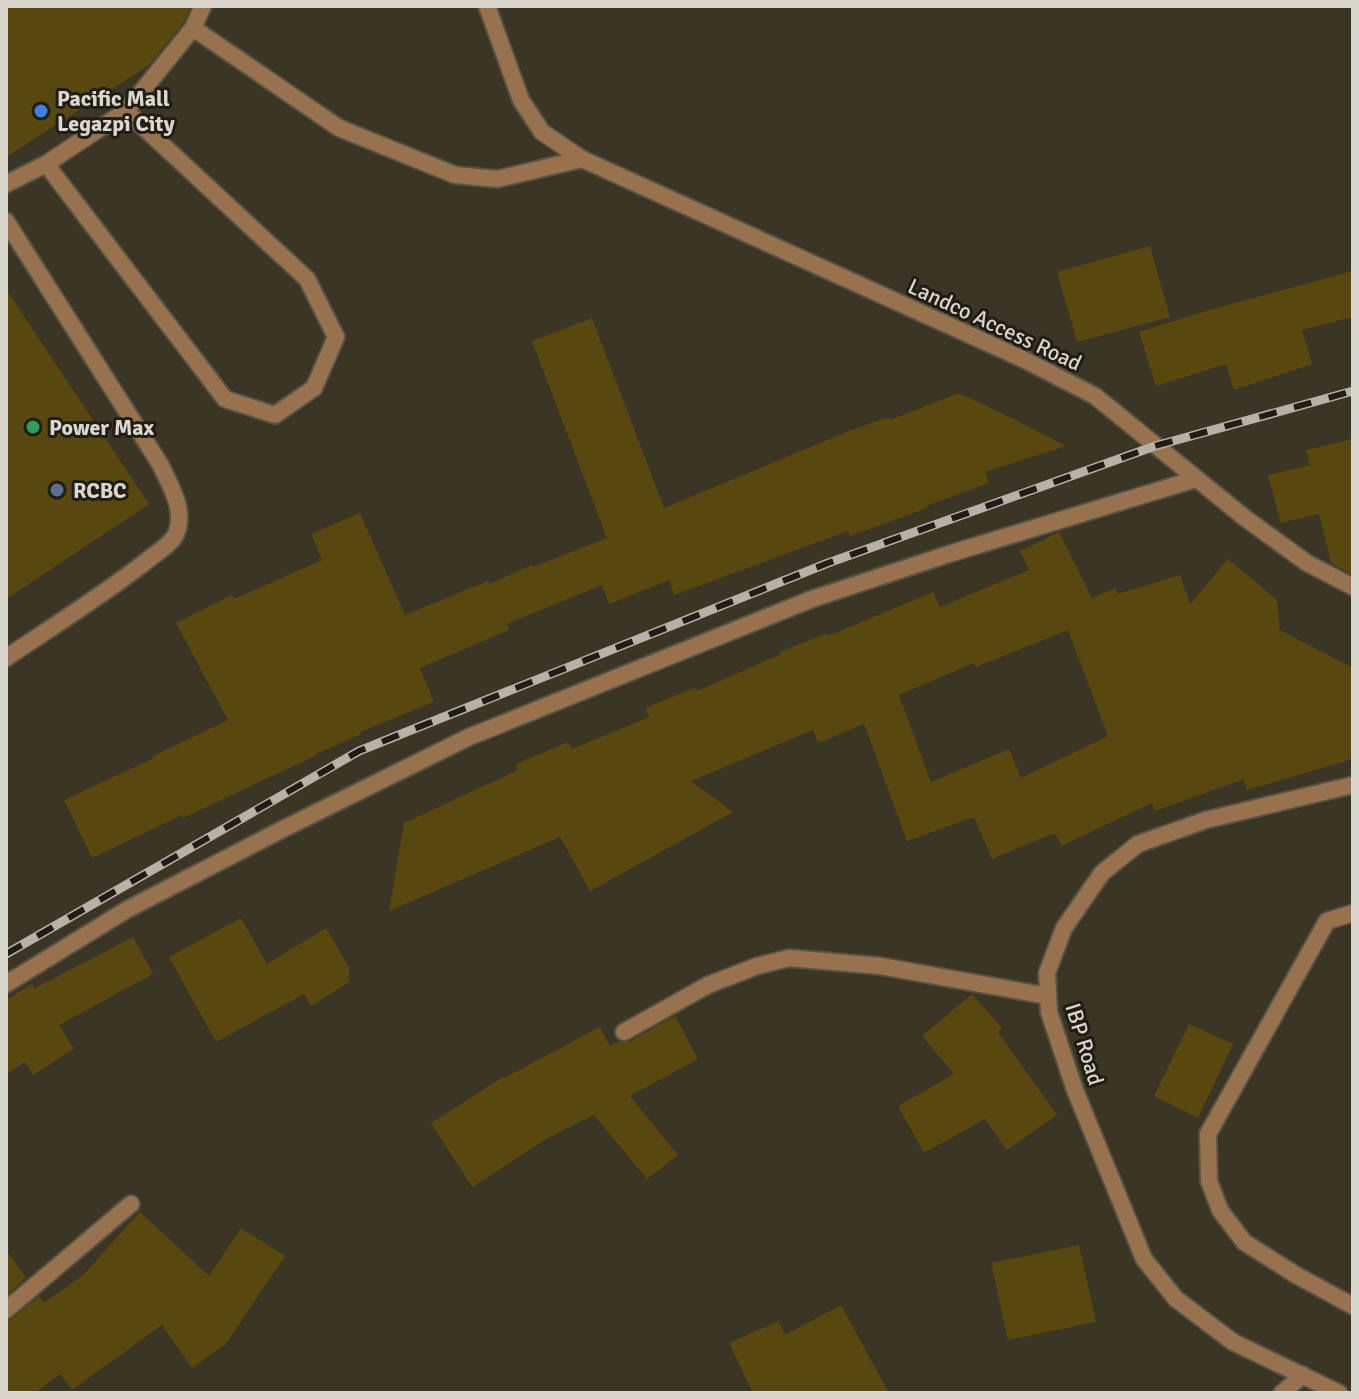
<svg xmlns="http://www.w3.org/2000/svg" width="1359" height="1399" viewBox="0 0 1359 1399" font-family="Signika,sans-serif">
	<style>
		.building { fill: #58480f; fill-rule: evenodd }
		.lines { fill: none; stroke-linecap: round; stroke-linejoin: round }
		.service-casing { stroke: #575242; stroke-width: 20 }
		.minor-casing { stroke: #575242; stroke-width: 20 }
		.tertiary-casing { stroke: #575242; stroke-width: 20 }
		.service { stroke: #98714e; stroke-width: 16 }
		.minor { stroke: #98714e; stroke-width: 16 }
		.tertiary { stroke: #98714e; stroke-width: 16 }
		.rail-casing { stroke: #b6b2a6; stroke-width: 9 }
		.rail { stroke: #1f1d15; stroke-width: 6; stroke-dasharray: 18; stroke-linecap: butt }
		.shop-dot { fill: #3f7fe0; stroke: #1f1d15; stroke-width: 3 }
		.leisure-dot { fill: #2e9e5b; stroke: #1f1d15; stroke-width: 3 }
		.service-dot { fill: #5c6f8a; stroke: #1f1d15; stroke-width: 3 }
		.labels { text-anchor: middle; stroke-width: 6; stroke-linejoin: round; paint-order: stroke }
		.poi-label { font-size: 22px; font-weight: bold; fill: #dad7cc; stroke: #1f1d15; text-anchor: start }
		.street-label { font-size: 22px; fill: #dad7cc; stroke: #1f1d15 }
	</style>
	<rect width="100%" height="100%" fill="#3a3524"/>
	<path class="building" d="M6,6H191L184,22L148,66L6,157Z
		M1150,246L1170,317L1077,342L1057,272Z
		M1353,271V317L1302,330L1312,364L1234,390L1226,364L1156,386L1139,332L1206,311Z
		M6,289L149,504L6,599Z
		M592,318L664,508L849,431L889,417L890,420L959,393L1014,419L1066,446L985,472L989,483L926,506L927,508L850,536L848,531L674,595L669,580L609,604L602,585L507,624L509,630L420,668L434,702L360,732L361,734L316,754L317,755L183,818L182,815L92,858L64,800L154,758L153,756L228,720L176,623L232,595L234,599L322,560L311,534L360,513L405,615L488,581L489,584L532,565L533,567L607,538L532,341Z
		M1353,439V575L1331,563L1319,514L1281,523L1268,475L1310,465L1306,450Z
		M1059,532L1092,598L1116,588L1118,594L1180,575L1190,604L1228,559L1277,600L1280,630L1353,668V759L1247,790L1244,779L1155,811L1152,803L1061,846L1055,833L992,859L974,817L907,841L864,724L818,743L813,730L691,781L733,812L590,891L560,837L389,911L404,823L518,770L516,764L568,742L572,749L649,717L645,708L696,687L697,691L781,654L780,652L827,633L828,636L933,592L940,607L1029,570L1020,551ZM1068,630L1108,736L1021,778L1009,749L931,782L899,695L974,663L976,667Z
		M241,918L267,964L326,928L349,967V982L311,1006L304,994L216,1042L169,957Z
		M133,937L153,974L59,1025L74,1049L33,1075L25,1062L6,1074V1000L32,984L35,988Z
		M972,994L1002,1028L998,1032L1057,1115L1007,1150L985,1119L924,1153L898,1106L954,1074L922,1036Z
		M675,1016L698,1059L630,1096L678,1155L647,1179L594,1115L548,1138L472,1187L431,1123L503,1077L504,1078L600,1027L610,1046L619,1042H629Z
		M1189,1024L1233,1044L1198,1118L1154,1096Z
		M140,1212L209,1276L241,1228L285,1256L226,1344L192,1368L162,1325L72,1390L60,1374L35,1393H6V1321L13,1318L39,1296L44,1303L83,1275Z
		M1079,1245L1096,1322L1008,1340L991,1263Z
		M6,1250L26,1278L6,1296Z
		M841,1305L889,1393H753L729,1343L779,1321L785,1335Z"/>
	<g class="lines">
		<g class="service-casing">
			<path id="service" d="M193,28L339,128L455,175L497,179L582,159
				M46,164L225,399L275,415L314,388L336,337L307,279L126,111
				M6,184L46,164L126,111L193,28L203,6
				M6,221L160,464C170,485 186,510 176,534C171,545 153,555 144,563C100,597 52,627 6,658
				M1353,913L1327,921L1208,1134L1209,1181L1220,1210L1244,1242L1296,1275L1353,1306"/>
		</g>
		<g class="minor-casing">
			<path id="minor" d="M6,984L128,909L281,830L469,737L812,599L952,553L1196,479
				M624,1032L708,985L757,966L789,958L880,966L1048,996
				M6,1310L131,1204
				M1282,1393L1303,1375
				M1339,1393L1233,1342L1176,1299L1144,1259L1075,1090L1049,1012L1047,973L1064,928L1102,873L1138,844L1206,820L1353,785"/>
		</g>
		<g class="tertiary-casing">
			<path id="tertiary" d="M487,6L521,100L542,132L582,159L1025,360L1095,396L1245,518L1307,563L1353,587"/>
		</g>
		<use href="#service" class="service"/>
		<use href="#minor" class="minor"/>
		<use href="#tertiary" class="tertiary"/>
		<g class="rail-casing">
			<path id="rail" d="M6,954L359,751L828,563L1155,446L1353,391"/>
		</g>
		<use href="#rail" class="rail"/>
	</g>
	<circle class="shop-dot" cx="41" cy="111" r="8"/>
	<circle class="leisure-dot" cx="33" cy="427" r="8"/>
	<circle class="service-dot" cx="57" cy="490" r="8"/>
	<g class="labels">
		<g class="poi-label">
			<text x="57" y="106">Pacific Mall<tspan x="57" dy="25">Legazpi City</tspan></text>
			<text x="49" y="435">Power Max</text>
			<text x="73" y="498">RCBC</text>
		</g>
		<g class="street-label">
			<text transform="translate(995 324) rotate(25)" y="8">Landco Access Road</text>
			<text transform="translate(1085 1044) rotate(73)" y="8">IBP Road</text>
		</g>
	</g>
	<rect width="1359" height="1399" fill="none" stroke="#dad7cc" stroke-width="16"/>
</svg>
